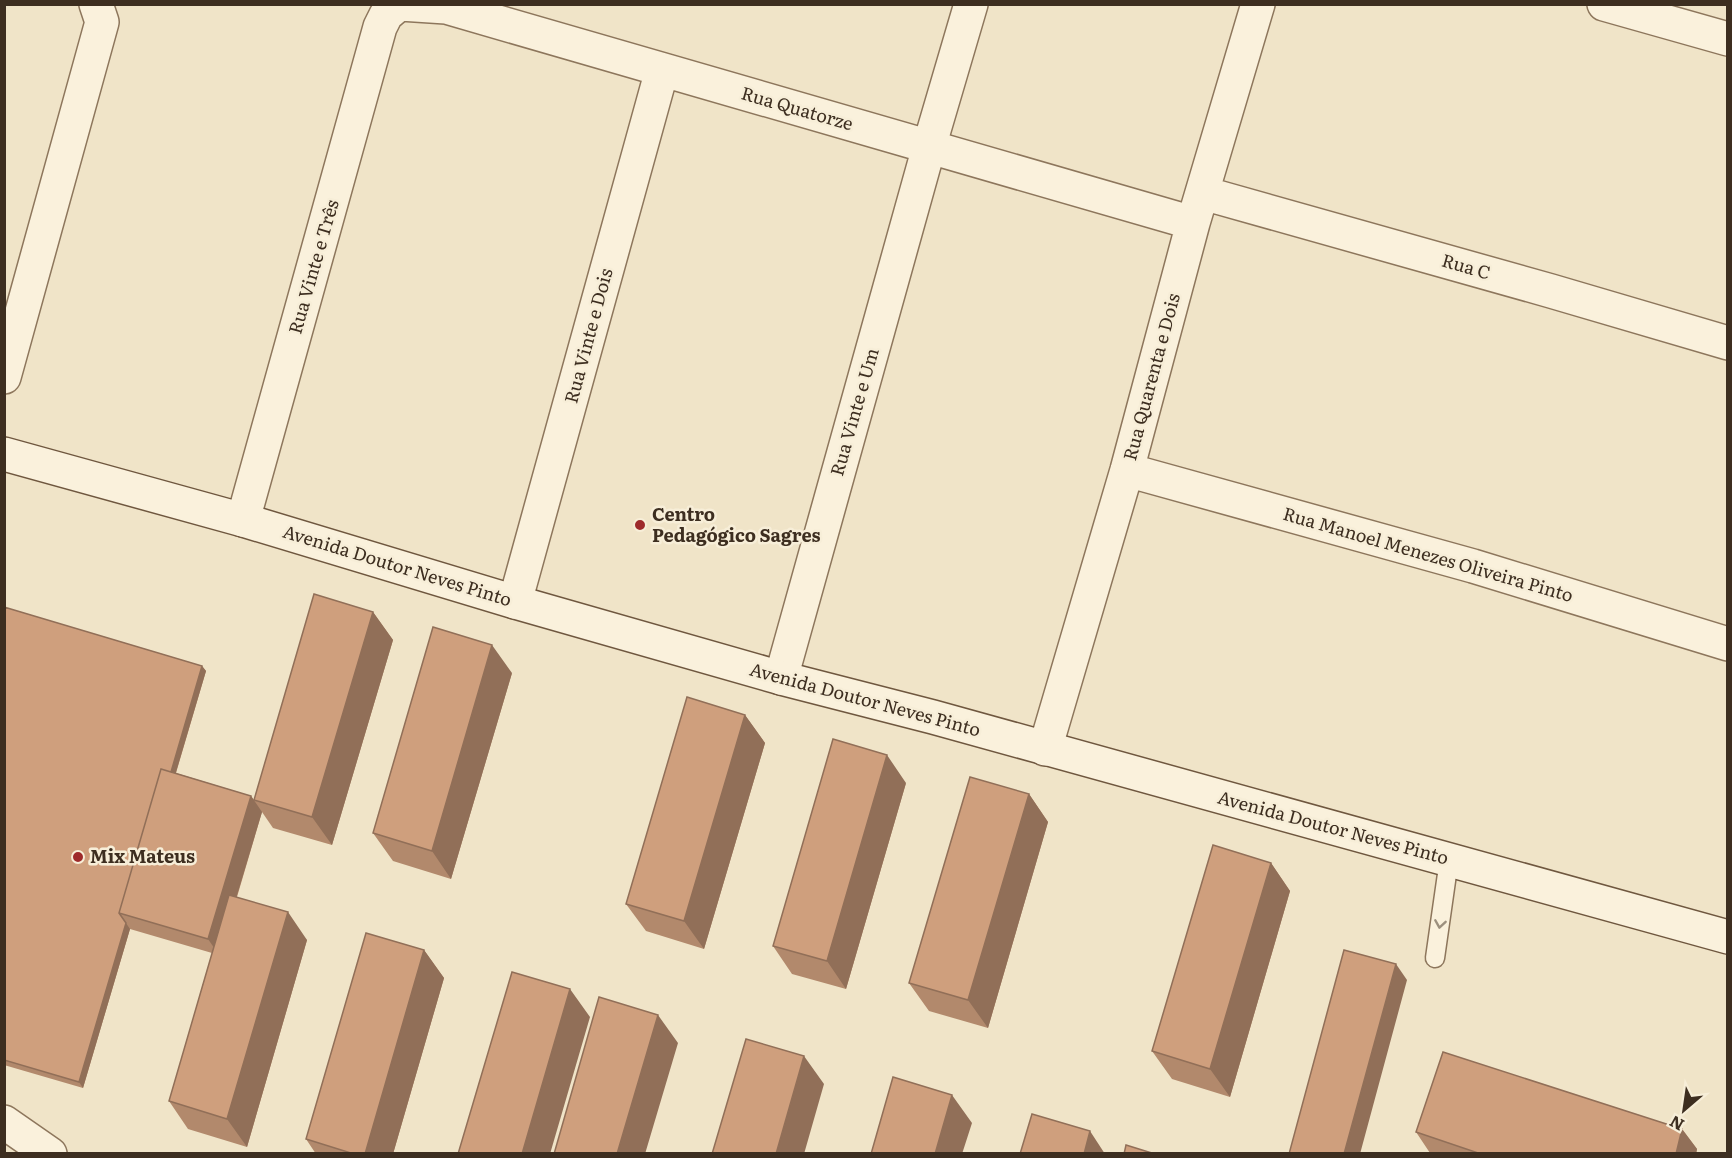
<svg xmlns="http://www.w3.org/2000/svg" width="1732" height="1158" viewBox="0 0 1732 1158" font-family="Literata,serif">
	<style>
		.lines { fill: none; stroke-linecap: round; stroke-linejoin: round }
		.lane-casing { stroke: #8d765c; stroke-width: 21 }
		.street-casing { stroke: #8d765c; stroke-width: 36 }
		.secondary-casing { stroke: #6f573f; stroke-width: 36 }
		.lane { stroke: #faf1dc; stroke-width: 18 }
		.street { stroke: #faf1dc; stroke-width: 33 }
		.secondary { stroke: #faf1dc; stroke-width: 33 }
		.wall { fill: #b2896c }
		.shaded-wall { fill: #916f58 }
		.building { fill: #cf9f7d; stroke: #916f58; stroke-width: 1.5 }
		.oneway { stroke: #9c907e }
		.poi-dot { fill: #9e2a2b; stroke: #f7eed8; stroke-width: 2 }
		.labels { text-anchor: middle; stroke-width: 5; stroke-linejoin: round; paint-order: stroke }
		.street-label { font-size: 18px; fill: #3d2e20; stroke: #f7eed8 }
		.poi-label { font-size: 18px; font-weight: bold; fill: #3d2e20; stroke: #f7eed8; text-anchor: start }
	</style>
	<rect width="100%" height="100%" fill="#f0e4c8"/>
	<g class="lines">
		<g class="lane-casing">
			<path id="lane" d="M1435,958L1449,860"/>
		</g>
		<g class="street-casing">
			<path id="street" d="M400,4L446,7L1193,223
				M1604,4L1728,39
				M1203,193L1551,291L1728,343
				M4,377L102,22L96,4
				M1127,470L1473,566L1728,644
				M243,520L380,27L386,15L399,4
				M515,602L662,70
				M781,678L929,147L971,4
				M1045,749L1127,470L1193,223L1258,4
				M4,1122L50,1154"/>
		</g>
		<g class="secondary-casing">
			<path id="secondary" d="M4,454L243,520L515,602L781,678L933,717L1728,937"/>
		</g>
		<use href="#lane" class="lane"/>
		<use href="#street" class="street"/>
		<use href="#secondary" class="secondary"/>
	</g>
	<path class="wall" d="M4,607L202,666L206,671L176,773L251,796L254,800L373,612L393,640L332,845L273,828L262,812L237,897L307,940L247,1147L188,1129L169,1101L212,953L130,929L83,1088L4,1065Z
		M512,673L451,879L393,861L373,833Z
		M745,715L765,743L704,949L646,931L626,904Z
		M906,783L846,989L792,974L773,946Z
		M1029,794L1048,822L988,1028L929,1011L909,983Z
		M1271,863L1290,891L1230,1097L1172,1079L1152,1051Z
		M424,950L444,978L393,1154H316L306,1139Z
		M1682,1129L1697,1149L1696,1154H1432L1430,1153L1416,1132Z"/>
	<path class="shaded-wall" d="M373,612L393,640L332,845L312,817Z
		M492,645L512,673L451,879L432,851Z
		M202,666L206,671L133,917L128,915Z
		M745,715L765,743L704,949L684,921Z
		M887,755L906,783L846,989L827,961Z
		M1029,794L1048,822L988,1028L968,1000Z
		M251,796L262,812L219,955L208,939Z
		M1271,863L1290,891L1230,1097L1210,1069Z
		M288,912L307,940L247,1147L227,1119Z
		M126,923L130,929L83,1088L79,1082Z
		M424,950L444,978L393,1154H365Z
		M1396,964L1407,980L1360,1154H1344Z
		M570,989L590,1017L550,1154H522Z
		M658,1015L678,1043L645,1154H617Z
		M804,1056L824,1084L804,1154H776Z
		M952,1095L972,1123L962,1154H935Z
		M1682,1129L1697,1149L1696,1154H1676Z
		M1090,1131L1105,1154H1084Z"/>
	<path class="building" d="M314,594L373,612L312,817L254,800Z
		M4,607L202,666L171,772L161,769L119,913L126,923L79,1082L4,1060Z
		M433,627L492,645L432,851L373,833Z
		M687,697L745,715L684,921L626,904Z
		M833,739L887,755L827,961L773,946Z
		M161,769L251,796L208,939L119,913Z
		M970,777L1029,794L968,1000L909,983Z
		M1213,845L1271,863L1210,1069L1152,1051Z
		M229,895L288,912L227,1119L169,1101Z
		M366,933L424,950L365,1154H354L306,1139Z
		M1344,950L1396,964L1344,1154H1289Z
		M512,972L570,989L522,1154H458Z
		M599,997L658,1015L617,1154H554Z
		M746,1039L804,1056L776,1154H712Z
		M1443,1052L1682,1129L1676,1154H1481L1416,1132Z
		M893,1077L952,1095L935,1154H871Z
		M1032,1114L1090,1131L1084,1154H1020Z
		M1126,1145L1155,1154H1124Z"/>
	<defs><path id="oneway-chevron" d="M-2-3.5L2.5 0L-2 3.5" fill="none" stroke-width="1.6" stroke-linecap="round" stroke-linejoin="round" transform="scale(1.5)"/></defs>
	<use class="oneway" href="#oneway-chevron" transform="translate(1440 924) rotate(99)"/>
	<g class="poi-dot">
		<circle cx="640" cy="525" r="6"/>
		<circle cx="78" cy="857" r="6"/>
	</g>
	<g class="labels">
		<g class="street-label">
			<text transform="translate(797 109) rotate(16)" y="6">Rua Quatorze</text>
			<text transform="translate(314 267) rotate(-74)" y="6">Rua Vinte e Três</text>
			<text transform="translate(1466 267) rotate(16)" y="6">Rua C</text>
			<text transform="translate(589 336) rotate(-75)" y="6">Rua Vinte e Dois</text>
			<text transform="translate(1152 377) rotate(-75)" y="6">Rua Quarenta e Dois</text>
			<text transform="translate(855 412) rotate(-74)" y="6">Rua Vinte e Um</text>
			<text transform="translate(1428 555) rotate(16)" y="6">Rua Manoel Menezes Oliveira Pinto</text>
			<text transform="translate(397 566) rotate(17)" y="6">Avenida Doutor Neves Pinto</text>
			<text transform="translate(865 700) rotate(15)" y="6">Avenida Doutor Neves Pinto</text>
			<text transform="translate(1333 828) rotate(15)" y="6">Avenida Doutor Neves Pinto</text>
		</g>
		<g class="poi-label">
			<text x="652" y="521">Centro<tspan x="652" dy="21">Pedagógico Sagres</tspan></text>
			<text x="90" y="863">Mix Mateus</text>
		</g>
	</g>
	<rect width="1732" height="1158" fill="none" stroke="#3d2e20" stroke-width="12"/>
	<g transform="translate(1684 1110) rotate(209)" stroke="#f7eed8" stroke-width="4.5" paint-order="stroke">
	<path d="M0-4.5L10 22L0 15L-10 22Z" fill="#3d2e20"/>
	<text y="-9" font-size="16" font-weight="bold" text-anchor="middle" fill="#3d2e20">N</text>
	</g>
</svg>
